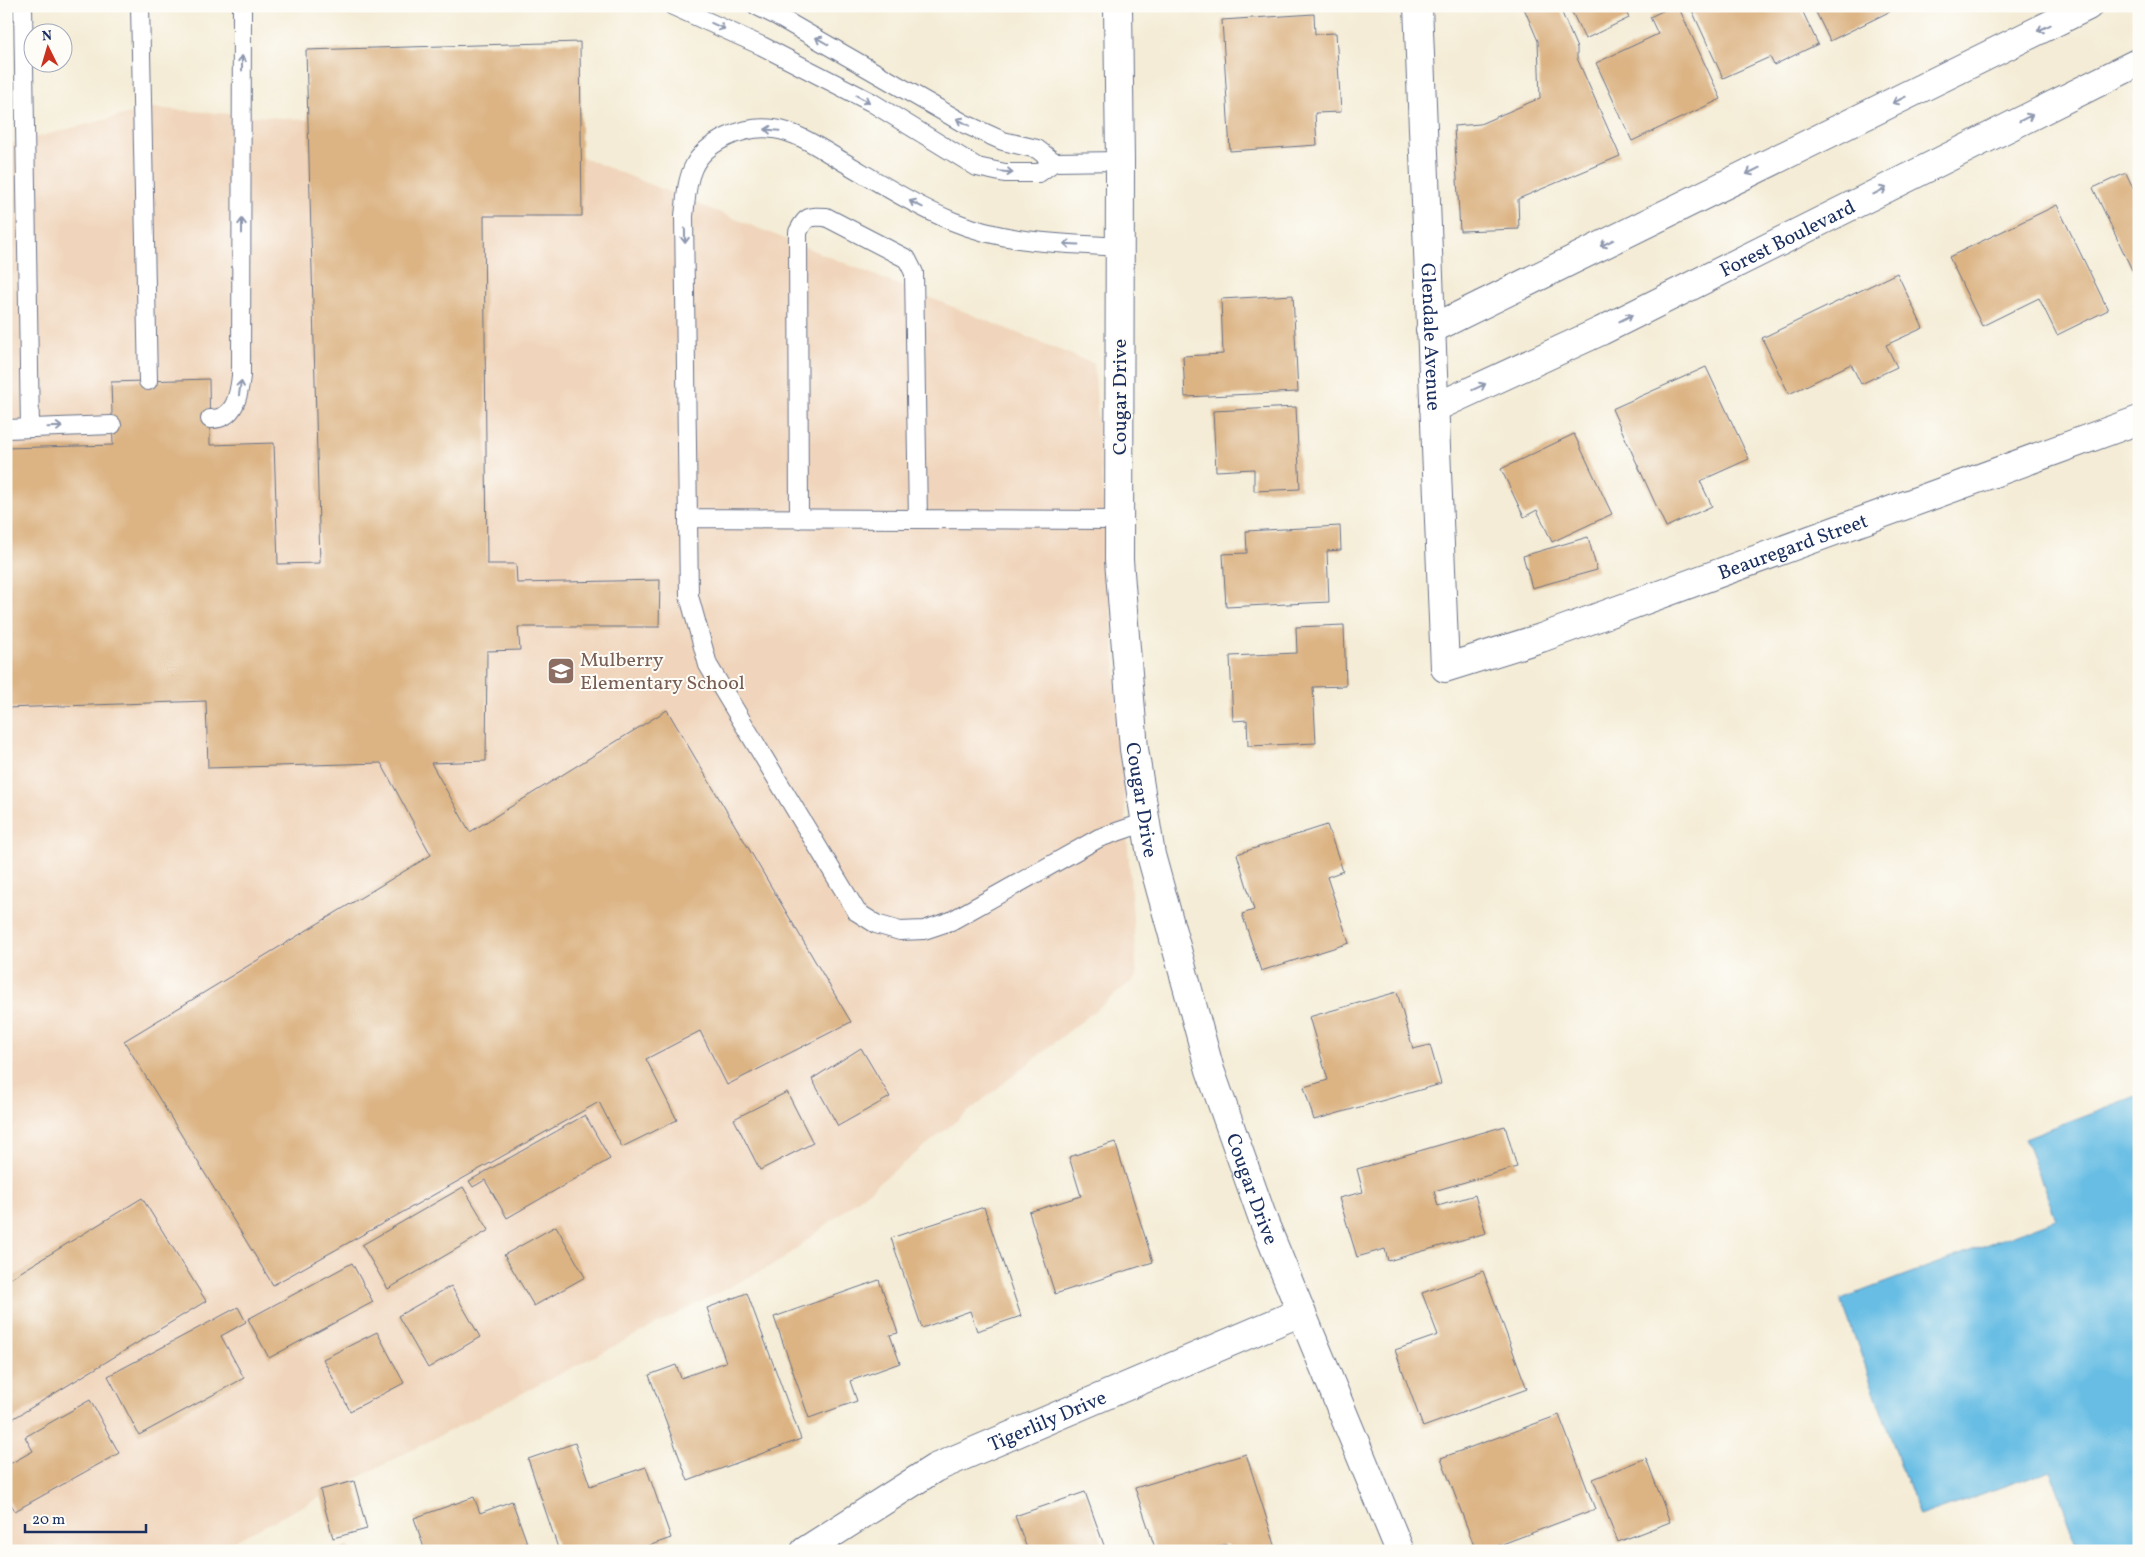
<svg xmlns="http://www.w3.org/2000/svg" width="2145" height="1557" viewBox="0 0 2145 1557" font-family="Vollkorn,serif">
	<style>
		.built { fill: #f0d5bc }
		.water { fill: #67bde4; stroke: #4176a1 }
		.building { fill: #dcb383 }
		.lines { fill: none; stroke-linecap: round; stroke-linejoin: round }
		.service-casing { stroke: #677188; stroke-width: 20 }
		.minor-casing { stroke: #677188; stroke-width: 30 }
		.service { stroke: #fff; stroke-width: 18 }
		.minor { stroke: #fff; stroke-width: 28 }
		.oneway { stroke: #8d97ae }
		.labels { text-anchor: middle; stroke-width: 4; stroke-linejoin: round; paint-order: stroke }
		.street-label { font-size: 20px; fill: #1b2f5e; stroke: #fdfcf7 }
		.education-label { font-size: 20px; fill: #785e54; stroke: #fdfcf7; text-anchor: start }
	</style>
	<rect width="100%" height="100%" fill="#fdfcf7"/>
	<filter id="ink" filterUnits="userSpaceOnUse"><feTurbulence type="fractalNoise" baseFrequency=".02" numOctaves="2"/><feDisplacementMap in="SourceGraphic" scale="10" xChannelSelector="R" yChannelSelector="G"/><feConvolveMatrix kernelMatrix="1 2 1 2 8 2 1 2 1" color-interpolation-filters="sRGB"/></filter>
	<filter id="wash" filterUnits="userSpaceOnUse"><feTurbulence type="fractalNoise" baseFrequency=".0096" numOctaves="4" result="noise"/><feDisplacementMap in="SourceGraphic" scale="20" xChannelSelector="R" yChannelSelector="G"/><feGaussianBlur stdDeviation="1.12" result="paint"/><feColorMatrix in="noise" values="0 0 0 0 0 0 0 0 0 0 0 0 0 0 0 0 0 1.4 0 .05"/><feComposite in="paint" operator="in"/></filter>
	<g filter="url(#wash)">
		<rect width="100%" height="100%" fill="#f4ecd6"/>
		<path class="built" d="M151,108L533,137L1094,364L1137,977L782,1260L215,1551H6V145Z"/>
		<path class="water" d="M2139,1095V1551H2080L2050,1470L1919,1516L1841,1299L2056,1219L2025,1138Z"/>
		<g id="blocks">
			<path class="building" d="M1523,6H1559L1577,48V58L1620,156L1518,199L1519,229L1460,231L1454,126L1480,124L1540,98L1538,41Z
				M1569,6H1623L1629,18L1585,39Z
				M1673,6H1678L1721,99L1632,141L1596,63L1658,34L1650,17Z
				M1690,6H1800L1818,44L1774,65L1770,57L1723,78Z
				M1813,6H1901L1830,41Z
				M1314,14L1315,34L1336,33L1341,112L1315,113L1317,145L1230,151L1222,20Z
				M580,42L582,216H484L487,564H516L517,583L660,580L659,627H518L520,650L487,651L486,761L431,763L470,832L667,710L851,1022L727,1085L700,1031L646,1059L677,1120L622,1147L599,1102L273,1285L124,1041L431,855L381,763L208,768L206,701L6,708V448L113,445L111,382L209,379L210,445L274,443L278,564L320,563L306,50Z
				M2126,173L2134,190L2139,187V267L2132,270L2093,188Z
				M2057,205L2108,310L2057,335L2039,298L1982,326L1949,257Z
				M1897,273L1923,328L1886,345L1897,367L1861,384L1851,364L1789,394L1762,338Z
				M1293,295L1298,392L1185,397L1183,356L1223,354L1221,299Z
				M1706,367L1749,459L1700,481L1712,506L1666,527L1612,409Z
				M1296,407L1300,489L1254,491V469L1216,471L1213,411Z
				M1574,434L1612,514L1552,542L1537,510L1524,517L1501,469Z
				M1340,526L1341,550L1327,551L1329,602L1226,607L1223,554L1247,553L1246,531Z
				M1588,537L1597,570L1532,588L1523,556Z
				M1344,625L1346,686L1313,687L1316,743L1248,746L1247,720L1233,721L1230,656L1297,653L1296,627Z
				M1327,825L1343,871L1327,877L1349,943L1261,971L1242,914L1254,910L1237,854Z
				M1397,992L1413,1049L1430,1045L1441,1084L1314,1120L1304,1087L1328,1080L1309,1017Z
				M861,1048L890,1097L838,1126L812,1079Z
				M787,1092L813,1143L760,1170L734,1119Z
				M585,1115L610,1159L507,1218L485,1180L473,1187L469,1181Z
				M1505,1126L1517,1167L1434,1191L1438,1206L1475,1195L1486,1233L1388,1261L1385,1249L1357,1257L1339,1198L1363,1192L1357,1169Z
				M1115,1142L1153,1262L1055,1294L1029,1212L1081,1196L1069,1157Z
				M463,1187L489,1230L388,1289L362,1245Z
				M142,1198L206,1301L6,1423V1281Z
				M984,1207L1021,1316L977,1331L970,1311L922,1328L891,1238Z
				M556,1226L585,1277L534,1306L504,1255Z
				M352,1263L373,1302L269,1358L248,1319Z
				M1483,1271L1527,1389L1423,1427L1395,1350L1438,1335L1422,1293Z
				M879,1280L898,1333L890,1335L900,1363L850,1381L857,1401L809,1418L774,1317Z
				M451,1286L480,1337L428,1368L398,1316Z
				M747,1293L801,1439L688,1481L649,1375L676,1365L681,1378L726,1362L707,1308Z
				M238,1307L246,1322L221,1336L244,1378L139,1435L108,1376Z
				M377,1332L404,1383L350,1411L323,1359Z
				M90,1400L119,1453L15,1511L6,1496V1466L33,1451L25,1437Z
				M1559,1415L1595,1509L1484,1551H1476L1441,1458Z
				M575,1443L590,1486L646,1467L671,1538L634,1551H559L528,1459Z
				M1246,1454L1277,1551H1230L1227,1544L1210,1549L1211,1551H1156L1135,1488Z
				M1646,1458L1670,1522L1618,1542L1593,1479Z
				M354,1481L367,1529L333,1538L320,1490Z
				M1085,1492L1106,1551H1028L1015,1516Z
				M474,1497L480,1513L512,1501L530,1551H425L414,1518Z
				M347,1546L349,1551H335Z"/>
		</g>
	</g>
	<g filter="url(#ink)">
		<use href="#blocks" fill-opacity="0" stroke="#677188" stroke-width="1"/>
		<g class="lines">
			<g class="service-casing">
				<path id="service" d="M23,6L30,428
					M140,6L148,381
					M673,6L762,46L871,102L977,167L1005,173H1039L1054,162L1120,161
					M757,6L777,16L965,124L1003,141L1037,149L1054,162
					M1120,247C1062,243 1007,244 952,221C914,205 878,182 842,161C821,149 798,132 774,129C745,125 705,141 693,168C686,183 686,200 684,216L689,596L708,665L857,912L876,924L900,931L924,930L951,921L1099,838L1146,822
					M210,419C235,420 239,395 241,376L242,6
					M6,429L112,425
					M688,518L1119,520
					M799,519L798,232C806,216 809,216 826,217L907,259L914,273L918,519"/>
			</g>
			<g class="minor-casing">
				<g id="minor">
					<path id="s1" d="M1118,6L1120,161L1119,560L1134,749L1151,855L1210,1070L1264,1222L1400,1551"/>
					<path id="s2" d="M1418,6L1445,668L1541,638L2139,420"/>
					<path d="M1430,330L2088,6"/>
					<path id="s3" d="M1434,408L1601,331L2139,62"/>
					<path id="s4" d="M805,1551L935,1468L1301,1312"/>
				</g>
			</g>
			<use href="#service" class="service"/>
			<use href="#minor" class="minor"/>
		</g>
		<defs><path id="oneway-shaft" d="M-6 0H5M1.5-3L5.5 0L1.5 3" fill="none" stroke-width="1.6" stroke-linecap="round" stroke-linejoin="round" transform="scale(1.25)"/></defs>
		<g class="oneway">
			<use href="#oneway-shaft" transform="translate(718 26) rotate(24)"/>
			<use href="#oneway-shaft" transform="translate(2044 28) rotate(154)"/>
			<use href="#oneway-shaft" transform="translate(822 41) rotate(-150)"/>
			<use href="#oneway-shaft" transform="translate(242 63) rotate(-90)"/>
			<use href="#oneway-shaft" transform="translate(863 99) rotate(28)"/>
			<use href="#oneway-shaft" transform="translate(1899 100) rotate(154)"/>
			<use href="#oneway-shaft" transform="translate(2026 118) rotate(-27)"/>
			<use href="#oneway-shaft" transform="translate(963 122) rotate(-152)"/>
			<use href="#oneway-shaft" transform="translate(772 130) rotate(-175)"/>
			<use href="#oneway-shaft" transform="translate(1753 171) rotate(154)"/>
			<use href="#oneway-shaft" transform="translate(1006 172) rotate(5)"/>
			<use href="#oneway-shaft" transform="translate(1880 191) rotate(-27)"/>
			<use href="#oneway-shaft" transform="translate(916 204) rotate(-154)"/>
			<use href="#oneway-shaft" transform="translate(242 226) rotate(-90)"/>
			<use href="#oneway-shaft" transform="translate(685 236) rotate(89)"/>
			<use href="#oneway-shaft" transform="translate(1607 243) rotate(154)"/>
			<use href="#oneway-shaft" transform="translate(1071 244) rotate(-177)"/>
			<use href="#oneway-shaft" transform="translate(1626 318) rotate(-27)"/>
			<use href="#oneway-shaft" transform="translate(1479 387) rotate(-25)"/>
			<use href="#oneway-shaft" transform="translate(240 388) rotate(-82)"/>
			<use href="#oneway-shaft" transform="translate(55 427) rotate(-2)"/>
		</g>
	</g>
	<defs>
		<g id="school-square" transform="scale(1.4375)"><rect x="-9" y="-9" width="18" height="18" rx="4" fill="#8d6e63" stroke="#fdfcf7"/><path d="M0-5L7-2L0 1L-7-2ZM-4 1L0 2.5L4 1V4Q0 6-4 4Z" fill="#fff"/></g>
	</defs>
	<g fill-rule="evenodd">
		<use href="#school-square" x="561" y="671"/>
	</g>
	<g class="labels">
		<g class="street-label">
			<text dy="7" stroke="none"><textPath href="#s3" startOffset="392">Forest Boulevard</textPath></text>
			<text dy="7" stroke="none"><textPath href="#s2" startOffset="331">Glendale Avenue</textPath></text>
			<text transform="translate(1119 397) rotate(-90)" y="7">Cougar Drive</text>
			<text dy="7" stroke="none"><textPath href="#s2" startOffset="1031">Beauregard Street</textPath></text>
			<text dy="7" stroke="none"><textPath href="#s1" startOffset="795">Cougar Drive</textPath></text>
			<text dy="7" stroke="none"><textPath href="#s1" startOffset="1200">Cougar Drive</textPath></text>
			<text dy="7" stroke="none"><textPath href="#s4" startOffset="276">Tigerlily Drive</textPath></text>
		</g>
		<g class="education-label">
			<text x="580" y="666">Mulberry<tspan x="580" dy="23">Elementary School</tspan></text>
		</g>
	</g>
	<rect width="2145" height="1557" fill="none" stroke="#fdfcf7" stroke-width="25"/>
	<g transform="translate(48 48) rotate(355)"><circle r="24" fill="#fdfcf7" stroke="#a3aaba"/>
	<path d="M0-4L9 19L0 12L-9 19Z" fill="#c8321e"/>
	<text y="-8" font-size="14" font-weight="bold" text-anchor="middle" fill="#1b2f5e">N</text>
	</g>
	<path d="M25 1524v8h121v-8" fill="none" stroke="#1b2f5e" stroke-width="2.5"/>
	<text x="32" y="1524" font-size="15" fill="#1b2f5e" stroke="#fdfcf7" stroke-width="4" paint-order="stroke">20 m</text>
</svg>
